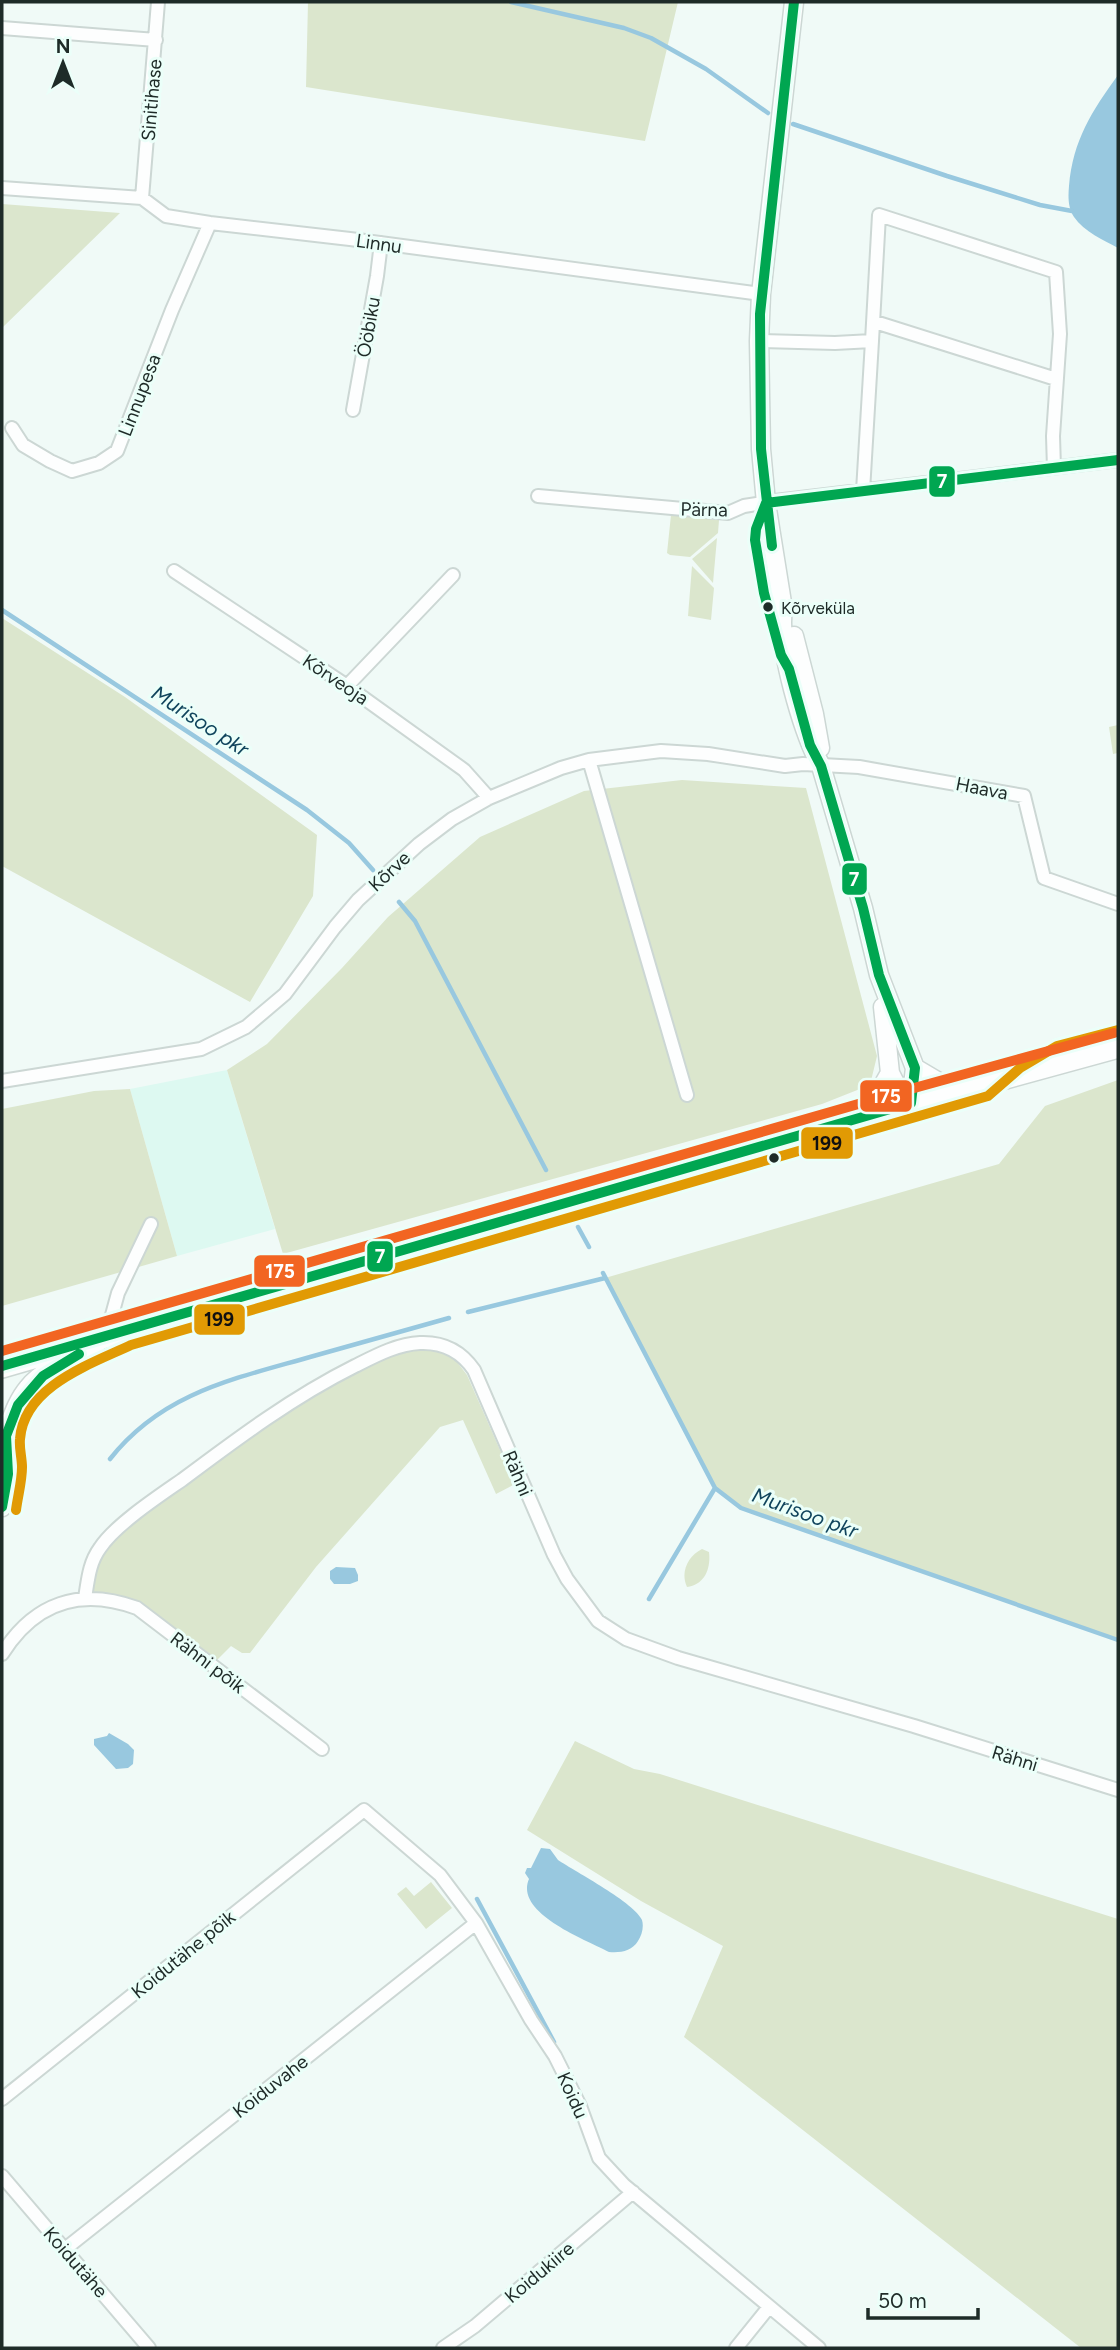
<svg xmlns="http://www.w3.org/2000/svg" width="1120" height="2350" viewBox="0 0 1120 2350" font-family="Figtree,sans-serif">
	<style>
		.built { fill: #ddf9f1 }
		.green { fill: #dbe6cd }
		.water { fill: #98c8df }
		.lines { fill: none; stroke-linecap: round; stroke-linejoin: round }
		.stream { stroke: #98c8df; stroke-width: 4.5 }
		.street-casing { stroke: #ccd7d4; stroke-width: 16 }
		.secondary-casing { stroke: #ccd7d4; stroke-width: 21 }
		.highway-casing { stroke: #ccd7d4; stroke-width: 26 }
		.street { stroke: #fdfefe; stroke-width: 12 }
		.secondary { stroke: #fdfefe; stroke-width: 18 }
		.highway { stroke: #fdfefe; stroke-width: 23 }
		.bus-1-casing { stroke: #ebfff9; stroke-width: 16 }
		.bus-2-casing { stroke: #ebfff9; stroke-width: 16 }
		.bus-3-casing { stroke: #ebfff9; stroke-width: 16 }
		.bus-1 { stroke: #00a651; stroke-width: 10 }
		.bus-2 { stroke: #e19a04; stroke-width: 10 }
		.bus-3 { stroke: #f26522; stroke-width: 10 }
		.bus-dot { fill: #1e2b28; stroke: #ebfff9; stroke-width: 2.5 }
		.labels { text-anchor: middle; stroke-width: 6; stroke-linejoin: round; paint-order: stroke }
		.bus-label { font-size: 17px; fill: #1e2b28; stroke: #ebfff9; text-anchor: start }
		.street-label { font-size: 19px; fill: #1e2b28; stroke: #ebfff9 }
		.water-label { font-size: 21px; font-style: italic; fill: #11455d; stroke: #ebfff9 }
		.line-badge { stroke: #ebfff9; stroke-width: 2.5 }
		.badge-label { font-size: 19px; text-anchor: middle; font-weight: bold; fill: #fff }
		.pale-badge-label { font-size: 19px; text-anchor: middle; font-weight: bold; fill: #111 }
	</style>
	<rect width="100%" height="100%" fill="#f0faf7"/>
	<path class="built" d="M227,1070L275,1229L177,1256L130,1089Z"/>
	<path class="green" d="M308,2H678L645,141L306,87Z
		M2,204L120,213L2,328Z
		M671,515L719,520L718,533L690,557L670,555L667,553Z
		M717,538L713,583L692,559Z
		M692,566L714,588L711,620L688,616Z
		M2,618L125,697L317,835L313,896L250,1002L2,866Z
		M1118,725V753L1113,754L1109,727Z
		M682,780L806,788L877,1056L870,1085L822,1104L283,1254L227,1070L267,1044L342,968L388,917L480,837L584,791Z
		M1118,1080V1640L741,1508L715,1488L605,1278L999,1164L1045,1106Z
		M130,1089L177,1256L2,1306V1109L94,1091Z
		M444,1345L467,1375L515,1484L496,1494L463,1420L440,1427L316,1567L250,1653H242L231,1646L212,1665L136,1608L85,1598L101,1545L249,1430L383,1352Z
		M702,1549L709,1552C711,1568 705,1585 687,1587C680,1572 688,1556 702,1549Z
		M575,1741L634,1769L660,1774L1118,1919V2348H1081L684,2037L723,1946L641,1901L527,1830Z
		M431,1882L452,1908L426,1929L397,1894L406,1887L414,1896Z"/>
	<path class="water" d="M1118,75V248C1104,240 1084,232 1074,217C1068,208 1068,197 1069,186C1073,140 1092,111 1118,75Z
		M336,1567L355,1568L358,1575V1581L350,1584H334L330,1579V1571Z
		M109,1733L128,1744L134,1750L133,1764L128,1768L116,1769L94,1745V1739L107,1736Z
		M541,1848L550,1849L558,1860C576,1872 635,1903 642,1920C644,1927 642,1935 638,1941C632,1951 621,1953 609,1952C586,1940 514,1913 529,1879L525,1873L527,1868H531Z"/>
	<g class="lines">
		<path class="stream" d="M511,2L624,28L651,38L706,69L768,113
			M793,124L947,176L1040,205L1072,211
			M2,610L307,810L349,843L373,870
			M399,902L415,921L546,1170
			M578,1227L589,1247
			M603,1273L715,1488L741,1508L1118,1640
			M468,1312L605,1278
			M110,1459C162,1393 233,1379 310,1357C356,1344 402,1331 449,1318
			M649,1599L715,1488
			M477,1899L554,2042"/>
		<g class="street-casing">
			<path id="street" d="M2,28L156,40
				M2,188L142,198L166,216L210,223L350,239L761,294
				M142,198L158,2
				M875,322L1056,379
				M759,341L835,343L872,341L879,215L1056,272L1060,334L1053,436L1054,468
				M353,410L377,276L381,243
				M12,428L23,445L50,461L72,471L99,463L117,451L172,310L210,223
				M863,491L872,341
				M538,496L728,513L744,506L775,501L1118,460
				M174,571L347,686L464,770L489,798
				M347,686L453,575
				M589,760L687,1095
				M2,1081L201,1049L246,1027L285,994L335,927L358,900L419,844L452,819L489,798L561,768L589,760L661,751L708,754L785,766L803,764L859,767L1024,796L1044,878L1118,904
				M106,1337L118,1293L151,1224
				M85,1598C88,1580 89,1563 100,1548C115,1525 159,1496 182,1480C238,1438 293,1397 355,1366C375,1356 397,1344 420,1343C443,1342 461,1351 474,1370L554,1555L567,1579L598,1621L626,1639L678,1658L914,1726L1118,1790
				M2,1654C34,1603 80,1587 137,1608L322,1749
				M2,2099L364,1810L440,1875L476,1923L531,2020L555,2056L580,2106L599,2158L624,2185L819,2348
				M2,2176L149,2348
				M65,2249L476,1923
				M443,2348L475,2326L633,2192
				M736,2348L769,2307"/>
		</g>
		<g class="secondary-casing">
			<path id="secondary" d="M794,2L761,294L759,341L761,449L766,503L783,609C777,646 803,733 821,766L863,908L879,975L915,1068L911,1103
				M794,636L814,714L820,748
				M883,1007L890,1073L897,1087L911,1103
				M915,1068L937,1081L959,1089
				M857,1119L877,1096L890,1073
				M6,1433C12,1418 17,1401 28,1388C44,1368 73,1358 95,1347
				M2,1507C7,1480 12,1451 3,1424"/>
		</g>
		<g class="highway-casing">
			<path id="highway" d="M2,1366L911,1103L1118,1046"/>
		</g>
		<use href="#street" class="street"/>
		<use href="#secondary" class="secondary"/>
		<use href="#highway" class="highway"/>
		<g class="bus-1-casing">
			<path id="bus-1" d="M766,503L1118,460
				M772,546L761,449L760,314L794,2
				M2,1366L911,1103L915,1068L879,975L863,908L821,766L810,745L789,669L781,655L764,593L755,540L756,529L766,503
				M2,1507L8,1474L6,1436L18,1405L43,1376L79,1354"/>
		</g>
		<g class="bus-2-casing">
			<path id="bus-2" d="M16,1510C18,1495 22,1481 22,1467C22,1458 19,1448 20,1439C24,1386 91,1364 131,1345L988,1096L1020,1068L1057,1046L1118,1030"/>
		</g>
		<g class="bus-3-casing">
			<path id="bus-3" d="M2,1351L907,1090L1114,1033"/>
		</g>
		<use href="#bus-1" class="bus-1"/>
		<use href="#bus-2" class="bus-2"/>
		<use href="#bus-3" class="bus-3"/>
	</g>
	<g class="bus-dot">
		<circle cx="768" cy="607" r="6"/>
		<circle cx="774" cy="1158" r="6"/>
	</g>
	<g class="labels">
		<g class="bus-label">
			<text x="781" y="614">Kõrveküla</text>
		</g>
		<g class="street-label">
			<text transform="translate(151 100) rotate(-85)" y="7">Sinitihase</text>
			<text transform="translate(379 243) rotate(8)" y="7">Linnu</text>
			<text transform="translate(368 327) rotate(-80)" y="7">Ööbiku</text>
			<text transform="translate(139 395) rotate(-69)" y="7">Linnupesa</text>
			<text transform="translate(704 509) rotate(1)" y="7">Pärna</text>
			<text transform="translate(336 679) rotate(34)" y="7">Kõrveoja</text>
			<text transform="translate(982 788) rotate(11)" y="7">Haava</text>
			<text transform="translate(389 871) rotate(-43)" y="7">Kõrve</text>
			<text transform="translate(518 1473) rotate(67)" y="7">Rähni</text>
			<text transform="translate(208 1662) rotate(37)" y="7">Rähni põik</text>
			<text transform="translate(1015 1758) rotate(17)" y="7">Rähni</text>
			<text transform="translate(183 1954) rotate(-39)" y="7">Koidutähe põik</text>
			<text transform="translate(270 2086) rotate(-38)" y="7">Koiduvahe</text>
			<text transform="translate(573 2095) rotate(66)" y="7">Koidu</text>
			<text transform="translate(76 2262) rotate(49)" y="7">Koidutähe</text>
			<text transform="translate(539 2272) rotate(-40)" y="7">Koidukiire</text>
		</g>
		<g class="water-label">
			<text transform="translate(200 721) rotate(33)" y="7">Murisoo pkr</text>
			<text transform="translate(805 1513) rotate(20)" y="7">Murisoo pkr</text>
		</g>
	</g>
	<g class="line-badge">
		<rect x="928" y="465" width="28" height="33" rx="7" fill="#00a651"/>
		<rect x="841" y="862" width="27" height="34" rx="7" fill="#00a651"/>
		<rect x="859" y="1079" width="54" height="34" rx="7" fill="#f26522"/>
		<rect x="800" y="1126" width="54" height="34" rx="7" fill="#e19a04"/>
		<rect x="366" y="1240" width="28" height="33" rx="7" fill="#00a651"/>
		<rect x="253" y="1254" width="53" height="34" rx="7" fill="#f26522"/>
		<rect x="193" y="1303" width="53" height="33" rx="7" fill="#e19a04"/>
	</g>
	<g class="badge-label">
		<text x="942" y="488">7</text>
		<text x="854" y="886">7</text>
		<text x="886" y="1103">175</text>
		<text x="380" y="1263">7</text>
		<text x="280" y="1278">175</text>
	</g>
	<g class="pale-badge-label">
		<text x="827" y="1150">199</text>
		<text x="219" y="1326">199</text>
	</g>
	<rect width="1120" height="2350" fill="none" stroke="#1e2b28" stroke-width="7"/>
	<g transform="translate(63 63)" stroke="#ebfff9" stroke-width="5" paint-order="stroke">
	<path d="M0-5L12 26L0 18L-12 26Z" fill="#1e2b28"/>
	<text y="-10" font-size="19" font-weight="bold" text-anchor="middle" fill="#1e2b28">N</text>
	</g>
	<path d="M868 2308v10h110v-10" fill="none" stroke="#1e2b28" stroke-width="3.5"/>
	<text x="878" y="2308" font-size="21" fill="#1e2b28" stroke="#ebfff9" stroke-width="5" paint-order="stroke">50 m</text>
</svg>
